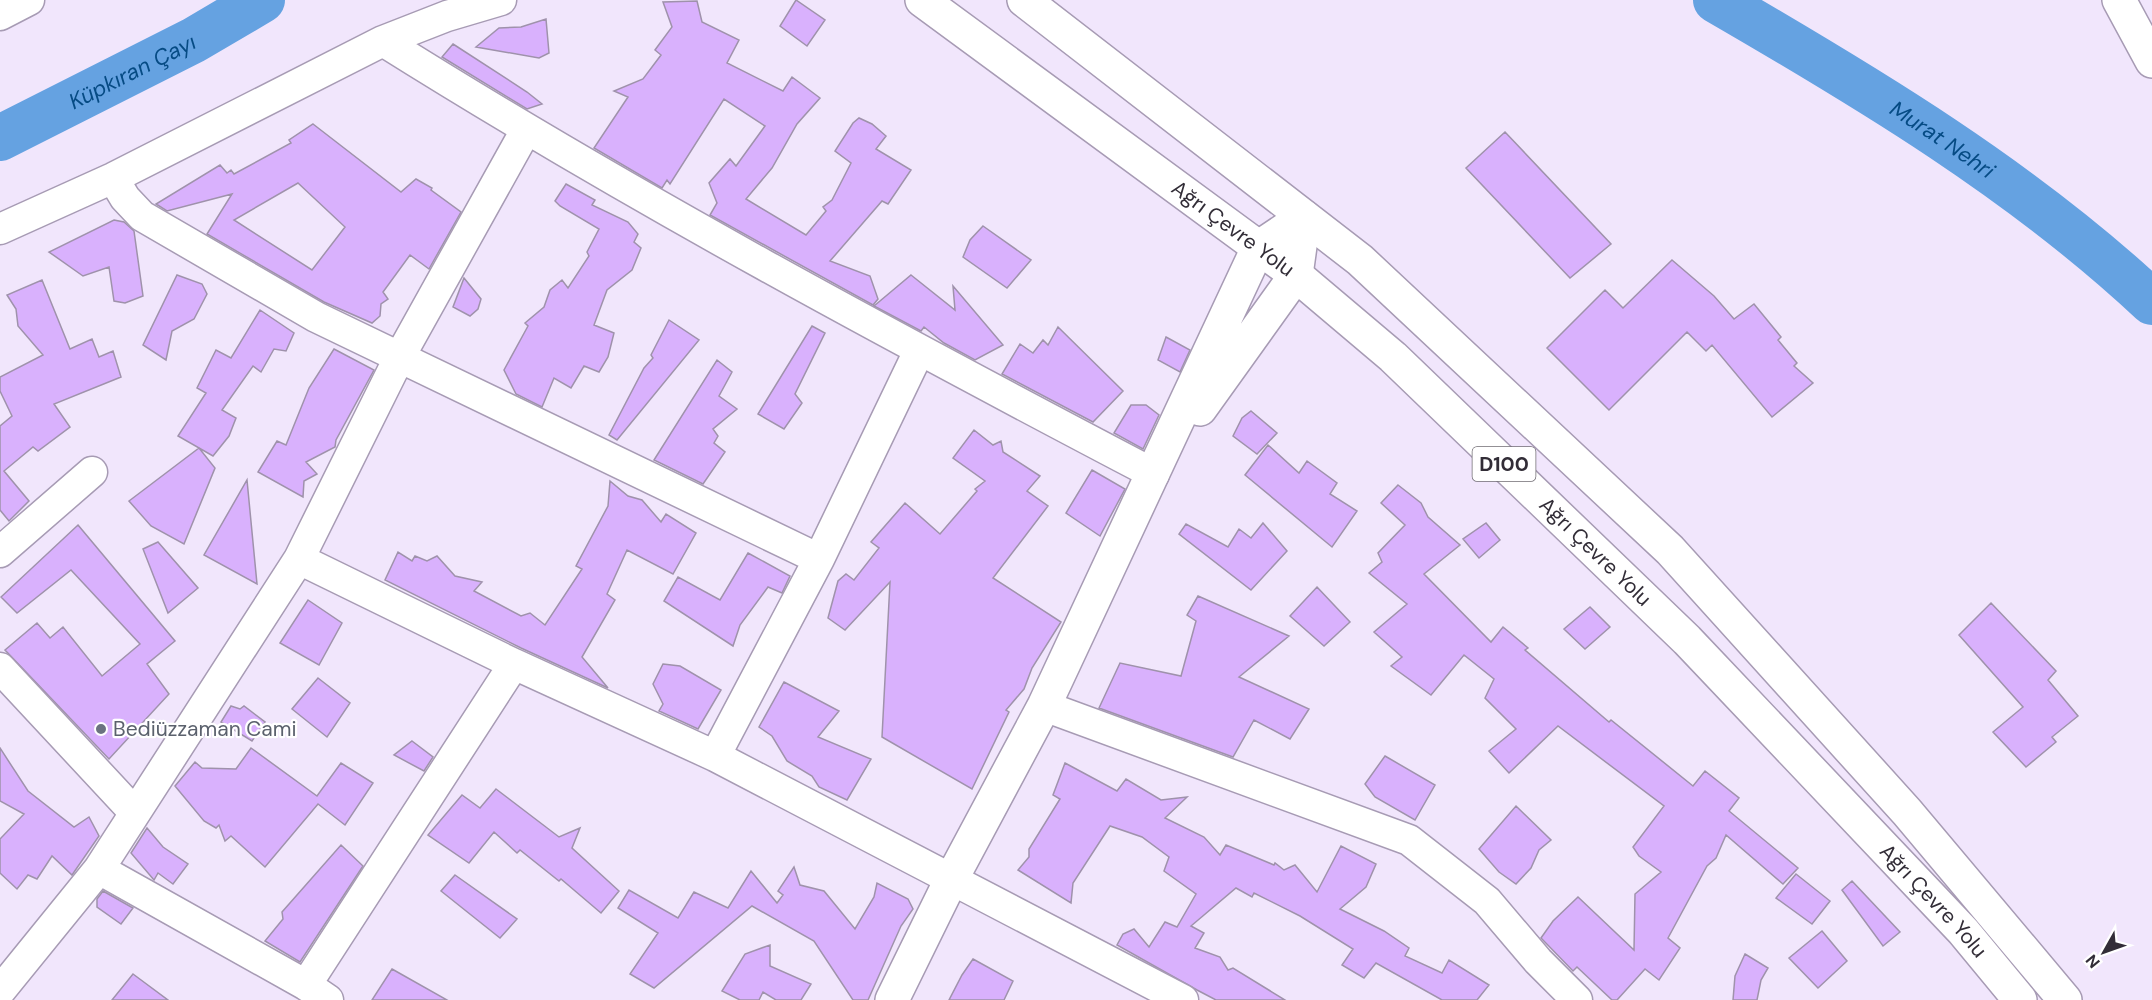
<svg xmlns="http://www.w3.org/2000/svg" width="2152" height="1000" viewBox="0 0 2152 1000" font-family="'DM Sans',sans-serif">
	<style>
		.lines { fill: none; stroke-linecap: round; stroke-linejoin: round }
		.river { stroke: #65a2e1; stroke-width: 46 }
		.building { fill: #d9b1fd; stroke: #9f92ab; stroke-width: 1.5; fill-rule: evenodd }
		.minor-casing { stroke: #a79bb4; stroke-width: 33 }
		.tertiary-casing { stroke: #a79bb4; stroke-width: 36 }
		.trunk-casing { stroke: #a79bb4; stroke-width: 36 }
		.minor { stroke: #fff; stroke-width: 30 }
		.tertiary { stroke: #fff; stroke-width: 33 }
		.trunk { stroke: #fff; stroke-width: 33 }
		.worship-dot { fill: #6b7280; stroke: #fff; stroke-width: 2 }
		.labels { text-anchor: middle; stroke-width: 4.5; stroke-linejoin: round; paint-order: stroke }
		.shield { fill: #fff; stroke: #706c73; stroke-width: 1.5 }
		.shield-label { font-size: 20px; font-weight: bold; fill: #322d37 }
		.street-label { font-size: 21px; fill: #322d37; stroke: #fff }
		.worship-label { font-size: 21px; fill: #5b616d; stroke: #fff; text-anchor: start }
		.water-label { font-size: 22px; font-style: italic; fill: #064b84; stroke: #fff }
	</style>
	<rect width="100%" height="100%" fill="#f1e6fc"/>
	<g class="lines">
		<g class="river">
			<path id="s1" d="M1716,0C1868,88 2023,181 2152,302"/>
			<path id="s2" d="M0,138L194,40L262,0"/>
		</g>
	</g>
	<path class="building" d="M796,0L825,20L807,46L780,26Z
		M697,1L702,22L739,40L727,63L783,91L792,77L820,98L797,124L772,168L746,199L806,235L826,211L823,207L832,200L851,163L835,151L853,123L859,118L872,124L886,136L876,149L911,170L888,204L882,201L830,261L870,276L878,299L873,305L710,215L717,203L709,183L730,159L736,166L765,126L724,99L670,184L667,180L662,188L594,148L628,97L614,91L643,79L661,55L655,50L672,27L663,2Z
		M546,19L549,53L539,58L476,47L499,28L521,27Z
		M453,44L527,92L542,104L527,109L442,57Z
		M313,124L401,192L416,179L432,188L431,190L461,212L429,269L410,255L383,292L388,299L381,304L380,316L372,323L324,302L207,234L232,194L167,211L156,204L220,165L227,173L231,170L234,174L291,143L289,140ZM298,183L345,227L312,270L234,220Z
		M1505,132L1611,244L1570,278L1466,168Z
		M566,184L595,200L592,205L628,222L638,234L634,242L641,248L632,270L607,290L594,325L614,333L608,357L599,372L584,366L571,388L554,378L542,407L516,394L504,370L528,326L525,323L544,307L550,290L562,280L568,288L589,256L587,252L599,229L560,206L555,201Z
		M114,220L124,222L134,231L143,296L125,303L114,301L109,267L83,276L49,252Z
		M983,226L1031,260L1007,288L963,257L970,240Z
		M1672,260L1714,296L1734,319L1754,304L1781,337L1778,340L1797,363L1794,366L1813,383L1772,417L1712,345L1706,351L1687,332L1609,410L1547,348L1605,290L1623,308Z
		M177,275L202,284L207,294L194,319L172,331L166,360L143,345Z
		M911,275L955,310L953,286L1003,345L975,360L944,343L924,327L921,331L874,306Z
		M464,278L481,299L478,309L470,316L453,307Z
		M42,280L70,349L92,339L99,357L113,351L121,377L54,404L70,427L38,451L33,447L4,471L29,501L9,521L0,510V426L12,416L0,391V377L43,355L18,326L16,309L7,295Z
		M260,310L294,333L286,351L274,349L261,372L253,366L222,410L236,418L229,436L213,456L178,436L206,393L197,388L216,350L231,358Z
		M669,320L699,340L617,440L609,435L644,368L653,358L651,355Z
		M812,326L825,333L795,394L802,403L784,429L758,414Z
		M1058,327L1123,391L1093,422L1002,374L1020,344L1033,353L1043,340L1048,345Z
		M1166,337L1190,350L1180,372L1158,360Z
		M334,349L374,370L336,440L335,447L306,462L317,474L304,481L303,497L258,472L277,441L286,445L309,388Z
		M717,360L732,372L719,396L737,409L713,429L718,436L714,443L725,452L703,484L654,460Z
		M1131,405H1146L1159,415L1143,449L1114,433Z
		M1251,411L1277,433L1257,454L1233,436L1242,418Z
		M974,430L993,445L1001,441L1003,452L1040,476L1027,491L1048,506L993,578L1061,622L1032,668L1024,689L1006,710L1009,712L972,789L882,737L890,582L845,630L828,618L838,581L846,574L854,580L879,548L871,542L905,503L940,534L977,491L975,489L985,481L953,458Z
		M1268,445L1299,473L1307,461L1337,483L1330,494L1357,511L1332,547L1245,475Z
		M199,448L215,468L184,544L151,526L129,501Z
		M1092,470L1125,489L1100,536L1066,513Z
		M247,480L257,584L204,555Z
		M610,481L628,496L642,500L661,522L666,514L696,533L673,574L627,550L607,594L615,600L582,657L608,688L521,648L385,580L398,552L412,561L415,556L427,561L437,556L455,576L482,582L474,591L521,616L530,613L545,625L582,569L576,566L608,506Z
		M1398,485L1421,503L1428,517L1460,545L1424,574L1491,642L1503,627L1528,648L1525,650L1609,722L1611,720L1693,786L1705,771L1739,798L1729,811L1798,868L1783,884L1726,835L1716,858L1707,866L1668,938L1680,948L1659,980L1645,969L1617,1000H1612L1577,967L1573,971L1541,938L1553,921L1578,897L1634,950L1635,894L1661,872L1639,856L1633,847L1664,806L1558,726L1509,773L1489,751L1516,729L1485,698L1494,679L1464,655L1431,695L1391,666L1402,657L1374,632L1407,604L1369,573L1382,562L1378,553L1405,525L1381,503Z
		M1263,523L1287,551L1251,590L1179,534L1186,524L1228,547L1239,529L1251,538Z
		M1486,523L1500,540L1479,558L1463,539Z
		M78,525L175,641L147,664L169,694L109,759L5,650L37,623L50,638L63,627L102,676L140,644L71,570L17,613L1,597Z
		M158,542L198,588L168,613L143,549Z
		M748,553L790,576L782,593L768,587L740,625L733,646L664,601L678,577L720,600Z
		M1317,587L1350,622L1324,646L1290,616Z
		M1198,596L1289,636L1239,677L1309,709L1290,739L1254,720L1233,757L1099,708L1120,663L1181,676L1196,621L1187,615Z
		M308,600L342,623L319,665L280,643Z
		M1991,603L2056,671L2048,680L2078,716L2052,737L2056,742L2026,767L1993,732L2023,707L1959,635Z
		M1590,607L1610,627L1585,649L1564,629Z
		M663,664L680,666L721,690L698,729L659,711L663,704L653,684Z
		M318,678L350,703L327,737L292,709Z
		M784,682L839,711L818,737L871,759L847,800L819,787L812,776L787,761L772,736L759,727Z
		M231,706L240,709L244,706L265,722L252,741L221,722Z
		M412,741L433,757L424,771L394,755Z
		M0,748L28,791L74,827L89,817L99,836L72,875L52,856L37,879L28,875L17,889L0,873V839L24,814L0,801Z
		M251,748L317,796L341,763L373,783L345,825L318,804L265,867L231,836L225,841L219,825L216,828L204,821L175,786L195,762L202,768L236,769Z
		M1385,756L1435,785L1415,820L1375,797L1365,784Z
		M1065,763L1117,791L1126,779L1161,800L1187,797L1165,818L1204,837L1220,855L1226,845L1274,865L1275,863L1284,870L1295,865L1317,892L1341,846L1376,864L1366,887L1340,909L1384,931L1409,948L1405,956L1442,973L1449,960L1489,985L1477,1000H1442L1376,963L1364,978L1342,965L1353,949L1300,916L1254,893L1252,897L1236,888L1191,926L1204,933L1195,948L1220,957L1228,970L1233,968L1285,1000H1216L1197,990L1117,945L1123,934L1134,929L1149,947L1165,922L1177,927L1196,894L1164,871L1169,857L1142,837L1110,826L1073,883L1071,903L1018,870L1029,857V849L1060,799L1053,795Z
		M496,789L559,837L580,828L572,848L619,891L601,913L561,879L559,881L520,850L517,853L494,832L469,863L428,835L462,795L480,808Z
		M1516,806L1551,840L1539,850L1531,868L1516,884L1499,872L1479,849Z
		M147,828L163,847L188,864L173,884L158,873L154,880L131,853Z
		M341,845L363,866L300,962L265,941L283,919L282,912Z
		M794,867L800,885L824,891L855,929L874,897L877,883L908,899L913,909L901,926L868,1000H853L814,941L752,906L654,988L630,974L658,933L618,908L629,890L678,918L694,892L728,908L751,871L777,903L783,895L778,891Z
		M1796,874L1830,901L1812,924L1776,898Z
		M455,875L517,919L500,938L441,891Z
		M1852,881L1900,932L1883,946L1842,890Z
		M103,891L133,908L121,924L97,907V899Z
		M1822,931L1847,961L1818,988L1789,958Z
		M770,945V966L811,984L801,1000H776L763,992L759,1000H740L722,991L745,954Z
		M1745,954L1768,968L1761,980L1757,1000H1733L1735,976Z
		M973,959L1013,981L1004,1000H949L962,975Z
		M392,969L447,1000H372Z
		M133,974L168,1000H112Z"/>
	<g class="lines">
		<g class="minor-casing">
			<path id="minor" d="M0,15L29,0
				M383,41C633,198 893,337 1154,474
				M113,178L125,198L142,216L316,317L819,559
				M0,229L113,178L383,41L447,16L501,0
				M0,552L92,472
				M299,559L514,664L715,756L1183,1000
				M0,668L135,813
				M1044,706L1409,840L1487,901L1538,961L1577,1000
				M715,756L819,559L919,351
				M99,869L306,985L328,1000
				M306,985L514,664
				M0,991L99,869L299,559L399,358L526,130"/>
		</g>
		<g class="tertiary-casing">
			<path id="tertiary" d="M2119,0L2152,61
				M1200,409L1296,275L1304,217
				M892,1000L952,878L1044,706L1258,248L1304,217"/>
		</g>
		<g class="trunk-casing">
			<g id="trunk">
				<path id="s3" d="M922,0L1296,275L1393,357L1687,640L1963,931L2020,1000"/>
				<path d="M1024,0L1360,260L1670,550L1907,812L2065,1000"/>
			</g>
		</g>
		<use href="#minor" class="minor"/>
		<use href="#tertiary" class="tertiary"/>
		<use href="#trunk" class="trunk"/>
	</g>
	<circle class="worship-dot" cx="101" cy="729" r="6"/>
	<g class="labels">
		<rect class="shield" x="1472.5" y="447" width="63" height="34" rx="4.5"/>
		<g class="shield-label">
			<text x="1504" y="471">D100</text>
		</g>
		<g class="street-label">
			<text dy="7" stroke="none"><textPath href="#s3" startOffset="386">Ağrı Çevre Yolu</textPath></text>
			<text dy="7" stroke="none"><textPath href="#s3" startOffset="872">Ağrı Çevre Yolu</textPath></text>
			<text dy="7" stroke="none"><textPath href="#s3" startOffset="1358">Ağrı Çevre Yolu</textPath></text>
		</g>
		<g class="worship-label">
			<text x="113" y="736">Bediüzzaman Cami</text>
		</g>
		<g class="water-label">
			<text dy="8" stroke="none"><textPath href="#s2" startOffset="148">Küpkıran Çayı</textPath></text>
			<text dy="8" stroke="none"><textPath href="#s1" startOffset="266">Murat Nehri</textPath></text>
		</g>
	</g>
	<g transform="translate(2104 952) rotate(230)" stroke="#ffffff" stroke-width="4.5" paint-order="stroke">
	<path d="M0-4.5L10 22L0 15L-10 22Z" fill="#322d37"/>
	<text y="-9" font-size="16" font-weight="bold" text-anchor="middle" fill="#322d37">N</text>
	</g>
</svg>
